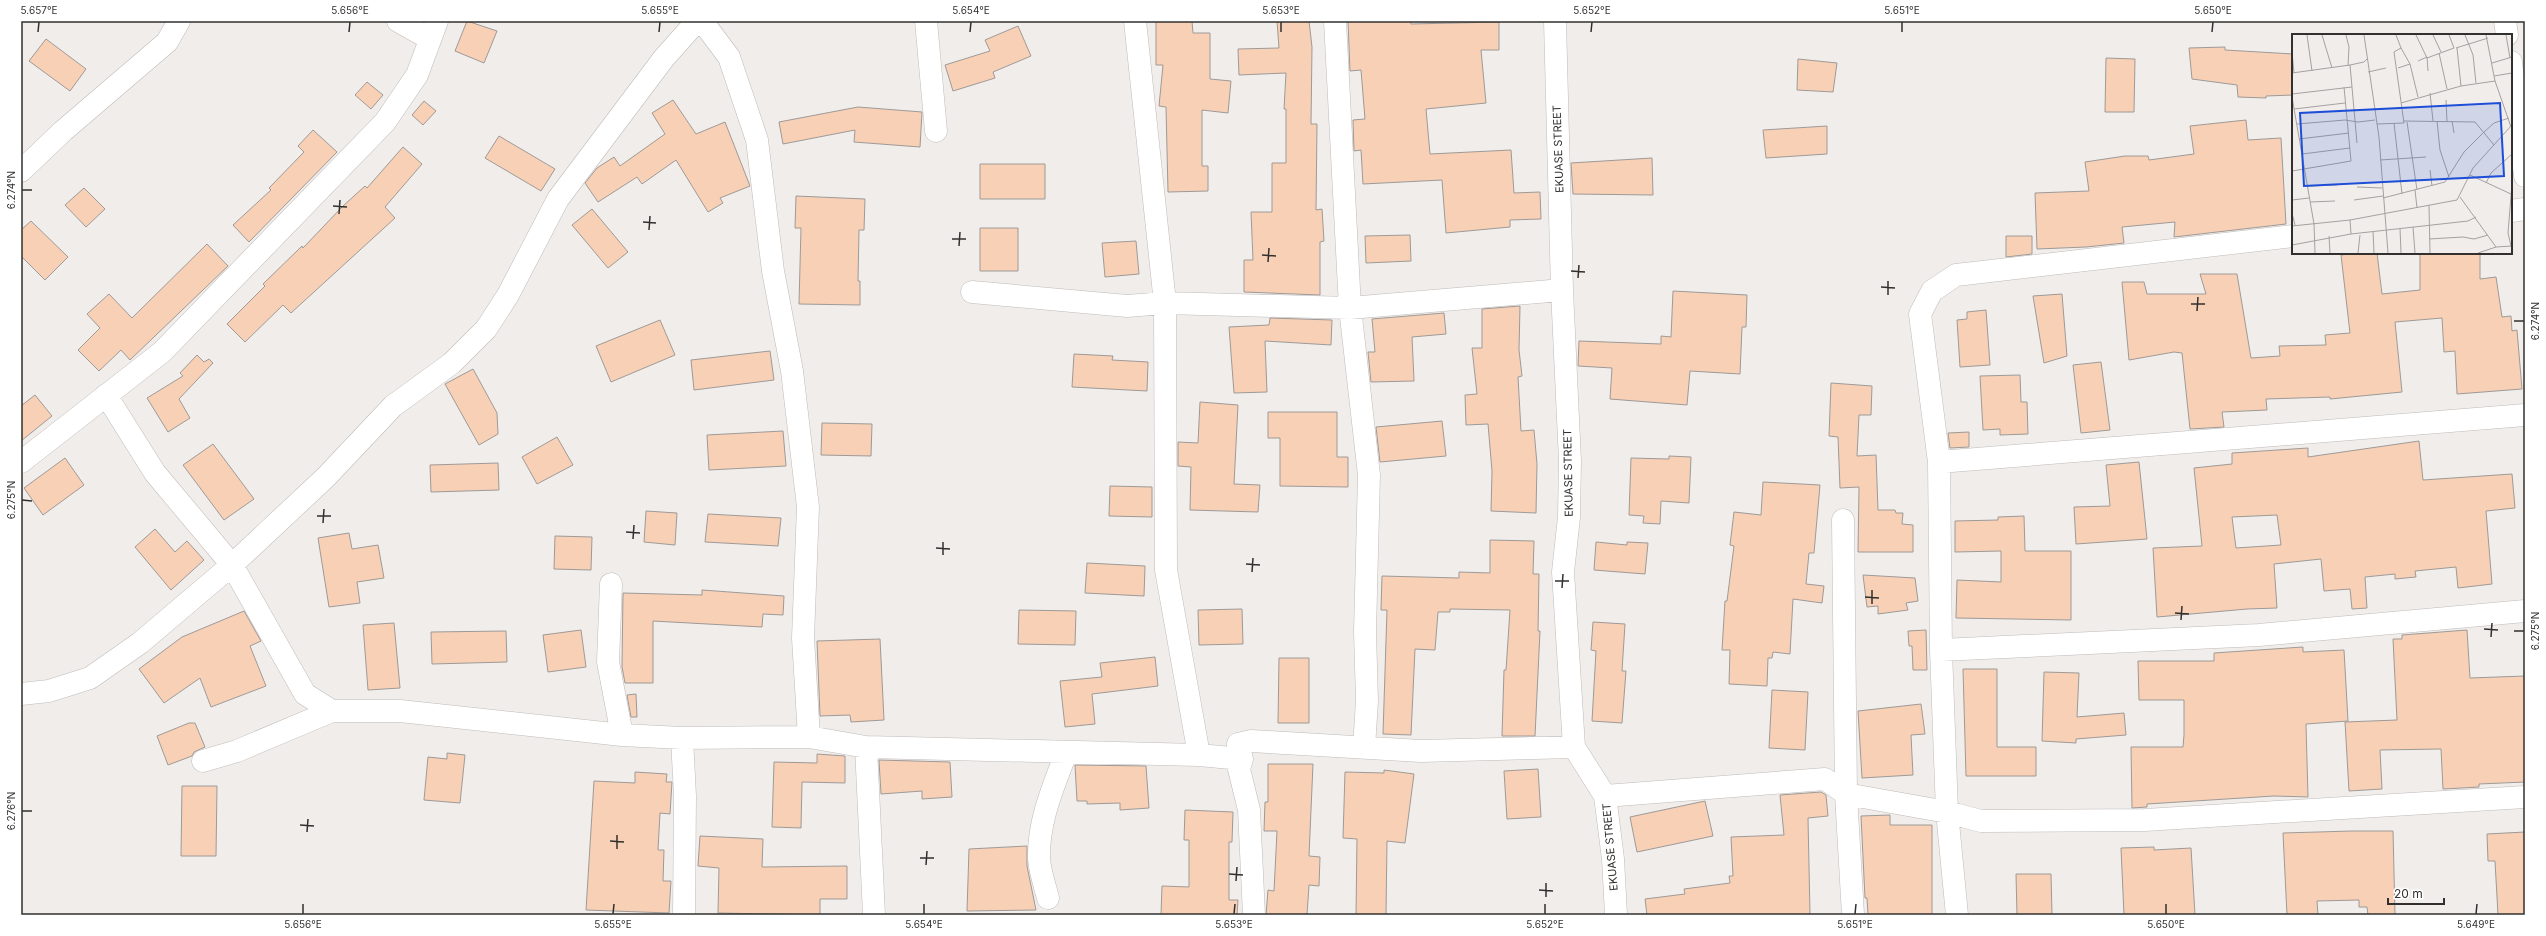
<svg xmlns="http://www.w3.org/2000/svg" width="2546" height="936" viewBox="0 0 2546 936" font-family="Inter,sans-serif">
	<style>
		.building { fill: #f8d0b5; stroke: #9e9a98; fill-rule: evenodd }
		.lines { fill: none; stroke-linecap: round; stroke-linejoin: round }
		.minor-casing { stroke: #bfbbb9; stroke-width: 23 }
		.minor { stroke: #fff; stroke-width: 22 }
		.ticks { fill: none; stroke: #31302f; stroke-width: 1.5 }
		.labels { text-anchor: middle; stroke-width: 3; stroke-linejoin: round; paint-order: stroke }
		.street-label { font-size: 11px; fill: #31302f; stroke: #fff }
		.inset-road { fill: none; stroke: #a4a1a0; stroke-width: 1 }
		.view { fill: #1d4ed8; fill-opacity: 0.15; stroke: #1d4ed8; stroke-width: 2 }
		.inset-edge { fill: none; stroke: #31302f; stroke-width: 2 }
		.neatline { fill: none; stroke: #31302f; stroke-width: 1.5 }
		.ticks-label { font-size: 10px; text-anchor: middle; fill: #31302f }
	</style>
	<rect width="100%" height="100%" fill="#f1edeb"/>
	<path class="building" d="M467,21L497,31L484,63L455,51Z
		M1156,21H1192L1193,33H1210V79L1231,81L1228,113L1202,110V166H1208V191L1168,192L1166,107L1159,106L1163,65H1156Z
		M1277,21H1309L1312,47L1311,124H1317L1316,210L1322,209L1324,241L1320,242V295L1244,292V260H1253L1251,212H1272V163H1286V109H1284L1286,73L1239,75L1238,49L1279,48Z
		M1348,21H1411V24L1499,22V50H1481L1486,103L1426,109L1430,154L1511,150L1514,193L1540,192L1541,219L1510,220V227L1446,233L1442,180L1363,184L1361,150L1354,151L1353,120L1365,119L1361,70L1350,71Z
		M1018,26L1031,56L993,72L995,78L953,91L945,65L990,51L985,40Z
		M46,39L86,69L70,91L29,61Z
		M2225,47V50L2293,54V95L2266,96V98L2238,97L2237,85L2192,79L2189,48Z
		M2106,58L2135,59L2134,112H2105Z
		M1798,59L1837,63L1833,92L1797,90Z
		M367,82L383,95L371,109L355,95Z
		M673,100L696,134L725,122L750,186L720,198L723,203L708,212L676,160L642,184L637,177L598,202L585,183L597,168L614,157L620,166L665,134L652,113Z
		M424,101L436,111L423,125L412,115Z
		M858,107L922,112L920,147L854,142L855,130L783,144L779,122Z
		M2246,120L2248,140L2281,138L2286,224L2174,237L2175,222L2122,227L2124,243L2086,247L2037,249L2035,193L2089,191L2085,162L2125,156H2148L2149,160L2194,154L2190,126Z
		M1827,126V154L1766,158L1763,130Z
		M313,130L337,152L249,242L233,225L271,190L269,188L304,152L298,146Z
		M499,136L555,169L541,191L485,158Z
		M403,147L422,164L385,207L395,218L291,313L283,305L245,342L227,324L265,286L263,284L302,246L303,248L343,206L365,186L367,188Z
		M1652,158L1653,195L1573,194L1571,163Z
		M980,164H1045V199H980Z
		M84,188L105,209L86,227L65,205Z
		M796,196L865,199L864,230H859L858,281H860V305L799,304L801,228H795Z
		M592,209L628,252L608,268L572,225Z
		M31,221L68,257L45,280L21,256V230Z
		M980,228H1018V271H980Z
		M1410,235L1411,261L1366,263L1365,236Z
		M2006,236H2032V254L2006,257Z
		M1136,241L1139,274L1105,277L1102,243Z
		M207,244L228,266L130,360L121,350L99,371L78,350L100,328L87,314L109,294L132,318Z
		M2360,253H2377L2382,294L2420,290V253H2480V279L2496,277L2502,317L2511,316L2512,331L2517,330L2522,389L2457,394L2455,351L2444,352L2442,318L2395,322L2402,392L2330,399V397L2266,399L2267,410L2222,412L2224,427L2190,429L2182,353L2174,352L2129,360L2122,282H2144L2147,294H2206L2200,274H2237L2251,358L2280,356L2279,346L2326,345L2325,335L2350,333L2341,255Z
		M1673,291L1747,295L1746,327H1742L1740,374L1690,371L1687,405L1610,399L1612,368L1578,366L1579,341L1661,344V336L1671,337Z
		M2062,294L2067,356L2044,363L2033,296Z
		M1520,306L1519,350L1522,376L1518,377L1521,431L1534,430L1537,464L1536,513L1491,511L1492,471L1488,424L1466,425L1465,395L1477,394L1472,348H1482V309Z
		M1986,310L1990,365L1960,367L1957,320L1967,319V312Z
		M1444,313L1446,334L1412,337L1414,381L1371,382L1368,352H1375L1372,319Z
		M1270,318L1332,320L1331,345L1265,341L1267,392L1234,393L1229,327L1269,325Z
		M660,320L675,355L611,382L596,346Z
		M770,351L774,380L694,390L691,360Z
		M1074,354L1113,356L1112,360L1148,362L1147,391L1072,387Z
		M197,355L204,362L209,359L213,363L179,399L190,418L168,432L147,398L183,376L180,373Z
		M2101,362L2110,430L2081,433L2073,365Z
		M473,369L497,413L498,434L479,445L445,384Z
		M2020,375L2021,402H2027L2028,434L2000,435V429L1983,430L1980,376Z
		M1831,383L1872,386L1871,415H1859L1857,456L1876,455L1878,510H1895L1896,513H1903L1902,524L1913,525V552H1858L1859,487L1840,488L1838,437L1829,436Z
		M35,395L52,416L21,441V406Z
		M1200,402L1238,405L1234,484L1260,485L1258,512L1190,510L1191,467L1178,466V442L1198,443Z
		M1268,412H1337V457H1348V487L1280,486V438H1268Z
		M1442,421L1446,456L1380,462L1376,427Z
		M822,423L872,424L871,456L821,455Z
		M783,431L786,466L709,470L707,435Z
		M1969,432V447L1950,448L1948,433Z
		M557,437L573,465L537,484L522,457Z
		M2419,441L2423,480L2512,474L2515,508L2486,511L2492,584L2458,588L2456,567L2415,571L2416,577L2395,579V574L2365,577L2367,608L2352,609L2350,589L2324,591L2321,559L2274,564L2277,608L2247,609L2157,617L2153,548L2202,546L2194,468L2232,464V453L2308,448V457ZM2277,515L2281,545L2236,548L2232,517Z
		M213,444L254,499L224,520L183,465Z
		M1669,456L1691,457L1689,503L1661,501L1660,524L1643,523L1644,516L1629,515L1631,458L1669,459Z
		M65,458L84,485L43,515L24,488Z
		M2139,462L2147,539L2076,544L2074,507L2110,506L2106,465Z
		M498,463L499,490L431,492L430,465Z
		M1763,482L1820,485L1814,553H1809L1806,584L1824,586L1822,603L1793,599L1790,654L1773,652L1772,658H1768L1767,686L1729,684L1730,650H1722L1725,601H1727L1734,546L1730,545L1734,512L1761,515Z
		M1110,486L1152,487V517L1109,516Z
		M646,511L677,513L675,545L644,542Z
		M708,514L781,518L778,546L705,542Z
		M2024,516L2025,551H2071V620L1956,618L1957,580L2001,582V551L1955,552V521L1998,520V517Z
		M155,529L175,552L187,541L204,560L171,590L135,547Z
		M349,533L352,549L378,545L384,578L357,582L360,603L329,607L318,538Z
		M555,536L592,537L591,570L554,569Z
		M1490,540L1534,541L1533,574H1539L1538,631H1540L1535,736H1502L1504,670H1506L1510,610L1450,609V612H1438L1435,650L1415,649L1411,735L1383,734L1387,610H1381L1382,576L1459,578V572L1490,573Z
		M1596,542L1627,545V542L1648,543L1645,574L1594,570Z
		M1087,563L1145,566L1144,596L1085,593Z
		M1863,575L1915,578L1918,601L1906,603L1908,610L1878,614V606L1867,607Z
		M702,590L784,596L783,615L763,614L762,627L653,621V683H625L622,667L623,593L702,595Z
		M1242,609L1243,644L1199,645L1198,610Z
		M1019,610L1076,611L1075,645L1018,644Z
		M244,611L261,641L250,646L266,686L211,707L200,678L164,703L139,669L182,637Z
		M1593,622L1625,624L1622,671H1626L1622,723L1592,721L1596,651L1591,650Z
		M394,623L400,688L368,690L363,625Z
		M581,630L586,667L548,672L543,635Z
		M1926,630L1927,670H1913L1912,646H1909L1908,631Z
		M2467,630L2470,678L2525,676V782L2479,784V787L2443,789L2441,749L2380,750L2382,789L2349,791L2345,722L2397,720L2393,639H2402V635Z
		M506,631L507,662L432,664L431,632Z
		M880,639L884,720L851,722L850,715L820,716L817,641Z
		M2303,647V652L2344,650L2348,721L2306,724L2308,797L2274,796L2147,804V807L2132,808L2131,747H2183L2184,735V700H2139L2138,661H2214V653Z
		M1155,657L1158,686L1092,694L1095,724L1065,727L1060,681L1102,677L1100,663Z
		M1279,658H1309V723H1278Z
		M1963,669H1997V747H2036V776H1966Z
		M2044,672L2079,673L2077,717L2124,713L2126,735L2076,739V743L2042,741Z
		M1772,690L1808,692L1805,750L1769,748Z
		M636,694L637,717H631L627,695Z
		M1921,704L1925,734L1911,735L1913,775L1862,778L1858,711Z
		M189,723H195L205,747L194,752L192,756L168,765L157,736Z
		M447,753L465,755L460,803L424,800L428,757L447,759Z
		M817,754L845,756V783L802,782L801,828L772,827L774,762L817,763Z
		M879,760L950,762L952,797L922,799V791L881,794Z
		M1268,764H1313L1309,856L1320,857L1319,886L1309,885L1307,915H1266L1268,890L1274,891L1277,831H1264L1265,802H1268Z
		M1075,765L1146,766L1149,808L1120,810V803L1087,804V801H1077Z
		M1538,769L1541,817L1507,819L1504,771Z
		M1384,770L1414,774L1405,843L1387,841L1386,915H1356L1357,839L1343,838L1345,772L1384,773Z
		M635,772L667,774L666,782H672L670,814L660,813L658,850H664L663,881H671L669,913L586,910L594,781L635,783Z
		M182,786H217L216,856H181Z
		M1821,792L1826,795L1828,816L1808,818L1810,915H1647L1645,899L1685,894L1684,889L1730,883L1729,876H1733L1731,837L1784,835L1780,795Z
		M1705,801L1713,836L1637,852L1630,817Z
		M1185,810L1233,812L1232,842H1229V900H1238L1237,915H1161L1162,886L1189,887V840H1184Z
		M1890,815V825H1932V915H1868L1867,898H1865L1861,816Z
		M2352,831H2393L2395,915H2368L2367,907H2359V900L2317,901L2318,915H2287L2283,833Z
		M2525,832V915H2498L2495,861H2488L2487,834Z
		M700,836L763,839L762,867L847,866V899H820V915L718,913L719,868L698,866Z
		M1027,846V866L1036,910L967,911L969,849Z
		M2154,847V850L2191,848L2195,915H2124L2121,848Z
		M2016,874H2051L2052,915H2017Z"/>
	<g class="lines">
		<g class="minor-casing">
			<path id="minor" d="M398,21L430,39
				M702,21L729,57L757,140L773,271L792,371L808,507L803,638L809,737
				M926,21L936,131
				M1135,21L1165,303L1166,570L1199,755
				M1335,21L1350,308L1369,475L1365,632L1367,701L1364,747
				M1555,21L1562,290L1570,461L1569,517L1563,572L1574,747L1605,796L1613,859L1616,915
				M2505,21L2507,35
				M2511,62L2525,176
				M21,171L63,131L167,42L179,21
				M2511,211L2525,209
				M972,292L1127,306L1165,303L1350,308L1562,290
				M106,395L155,473L232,565L305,694L332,711H400L622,735L682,738L809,737L866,747L1199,755L1242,759
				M21,462L162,352L385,122L417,75L437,21
				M1939,462L2525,415
				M1843,520L1846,794L1853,915
				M611,584L608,662L622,735
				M1941,650L2259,635L2525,611
				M21,694L49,691L90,678L140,643L232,565L326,477L393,406L452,363L486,329L508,295L558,199L664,58L697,21
				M682,738L685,796L684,915
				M866,747L874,915
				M203,761L237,751L332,711
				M1605,796L1825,779L1846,794L1947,812L1981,821L2145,820L2525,797
				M1048,898C1045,886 1040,872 1039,859C1038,821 1053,788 1066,753
				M1254,915L1249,810L1239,769L1242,759L1238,744L1251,741L1421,751L1574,747
				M1957,915L1947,812L1941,650L1939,462L1920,314L1932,291L1956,275L2293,236"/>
		</g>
		<use href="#minor" class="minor"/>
	</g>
	<path class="ticks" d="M38,32L39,22M349,32L350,22M659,32L660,22M970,32L971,22M1281,32V22M1591,32L1592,22M1902,32V22M2212,32L2213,22M22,190H32M333,206L347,207M339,214L340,200M643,222L656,223M649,230L650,216M952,239H966M959,246L960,232M1262,255L1276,256M1268,262L1269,248M1571,271L1585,272M1578,278L1579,265M1881,287L1895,288M1888,295V281M2191,304H2205M2197,311L2198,297M2514,321H2524M22,500L32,501M317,516H331M323,523L324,509M626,532L640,533M633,539L634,525M936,548L950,549M943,555V542M1246,564L1260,565M1252,572L1253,558M1555,581H1569M1562,588L1563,574M1865,597L1879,598M1872,604V590M2175,613L2189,614M2181,620L2182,606M2484,629L2498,630M2514,631H2524M2491,637L2492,623M22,811H32M300,825L314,826M307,832L308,819M610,841L624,842M617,849V835M920,858H934M926,865L927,851M1229,874L1243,875M1236,881L1237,867M1539,890L1553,891M1546,897V883M303,914V904M613,914L614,904M924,914V904M1234,914L1235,904M1545,914V904M1855,914L1856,904M2166,914V904M2476,914L2477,904"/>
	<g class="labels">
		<g class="street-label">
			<text transform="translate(1558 149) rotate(-92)" y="4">EKUASE STREET</text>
			<text transform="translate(1568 473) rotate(-91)" y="4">EKUASE STREET</text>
			<text transform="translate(1610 847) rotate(-95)" y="4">EKUASE STREET</text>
		</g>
	</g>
	<g transform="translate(2292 34)">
		<rect width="220" height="220" fill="#f1edeb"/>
		<path class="inset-road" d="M15,1L20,37M30,1L40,34M54,1L57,13L56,32M72,1L87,103L96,219M124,1L135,24L162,14L157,1M141,1L149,18M173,1L181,21L184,49M194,1L203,47L219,93M214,1L218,24M164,14L196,4M165,14L169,52M0,18L2,39M147,19L155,55M126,27L135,23L136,37M200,29L220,23M118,30L126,63M58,31L65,109M106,34L118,30L109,14M76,38L94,34M0,39L58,31L72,28L75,25M202,42L220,39M138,59L141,87M0,60L60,53M0,63L22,190L23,219M154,66L155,87M109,69L169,52L203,47M2,75L53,69M111,87L183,88L202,111M145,87L148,116L157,143M160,87L162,99M115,88L125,156M102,89L110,160M5,90L53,86L66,88L83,86M85,90L112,89L102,18L109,14L104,1M7,105L57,99M10,120L58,114M88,126L134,123M138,136L140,152M0,137L59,127L52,53M178,141L219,160M194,149L199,139L220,120M220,150L216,199L220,216M16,152L45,151M65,153L90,154M123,156L125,174M168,163L204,213L220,212M91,164L153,148L172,118L191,99L202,89L217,84M0,166L17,164M62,166L91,162M18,168L43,167M137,171L138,219M0,179L3,191M0,192L58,186L165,166L181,134L219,92M121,193L123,219M108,194L109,219M81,197L82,219M59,200L176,187L184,183M37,202L38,219M137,205L171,203L182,205L196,201M0,211L59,200L58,186M66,219L68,201M186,219L204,213"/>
		<path class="view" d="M208,69L212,142L12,152L8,79Z"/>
		<rect width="220" height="220" class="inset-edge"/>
	</g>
	<rect width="2546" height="936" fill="none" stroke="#ffffff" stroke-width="44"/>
	<path d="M2388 898v6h56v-6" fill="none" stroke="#31302f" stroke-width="2"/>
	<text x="2394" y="898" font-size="12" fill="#31302f" stroke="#ffffff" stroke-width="3" paint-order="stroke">20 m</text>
	<rect x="22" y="22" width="2502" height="892" class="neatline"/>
	<g class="ticks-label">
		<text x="39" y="14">5.657°E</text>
		<text x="350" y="14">5.656°E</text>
		<text x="660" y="14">5.655°E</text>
		<text x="971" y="14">5.654°E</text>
		<text x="1281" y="14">5.653°E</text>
		<text x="1592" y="14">5.652°E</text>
		<text x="1902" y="14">5.651°E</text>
		<text x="2213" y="14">5.650°E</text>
		<text transform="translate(11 190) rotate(-90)" y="4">6.274°N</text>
		<text transform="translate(2535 321) rotate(-90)" y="4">6.274°N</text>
		<text transform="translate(11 500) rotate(-90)" y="4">6.275°N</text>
		<text transform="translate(2535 631) rotate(-90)" y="4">6.275°N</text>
		<text transform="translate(11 811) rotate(-90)" y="4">6.276°N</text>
		<text x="303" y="928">5.656°E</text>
		<text x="613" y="928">5.655°E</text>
		<text x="924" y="928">5.654°E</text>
		<text x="1234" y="928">5.653°E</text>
		<text x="1545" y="928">5.652°E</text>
		<text x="1855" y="928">5.651°E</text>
		<text x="2166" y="928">5.650°E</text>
		<text x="2476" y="928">5.649°E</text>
	</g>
</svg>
